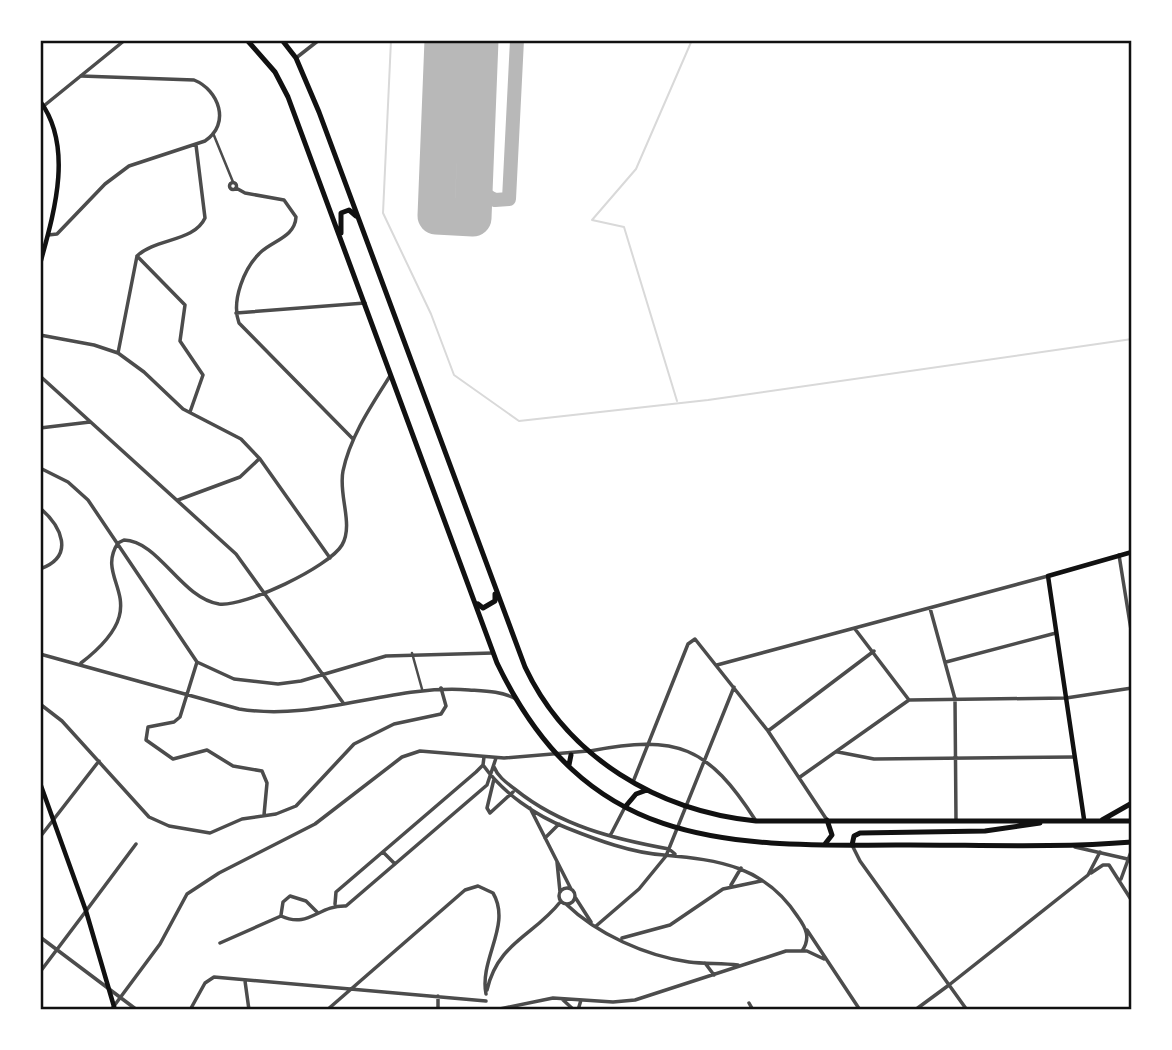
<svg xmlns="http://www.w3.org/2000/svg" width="1172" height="1050" viewBox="0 0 1172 1050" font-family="Lato,sans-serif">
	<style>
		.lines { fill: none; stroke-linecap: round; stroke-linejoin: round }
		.stream { stroke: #d9d9d9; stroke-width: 2 }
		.taxiway { stroke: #b8b8b8; stroke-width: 14 }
		.runway { stroke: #b8b8b8; stroke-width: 37 }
		.pedestrian { stroke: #4c4c4c; stroke-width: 2.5 }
		.minor { stroke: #4c4c4c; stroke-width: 3.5 }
		.tertiary { stroke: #4c4c4c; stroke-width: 3.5 }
		.secondary { stroke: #111; stroke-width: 4.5 }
		.primary { stroke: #111; stroke-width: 5 }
		.neatline { fill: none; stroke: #111; stroke-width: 2.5 }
	</style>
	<rect width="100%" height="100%" fill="#fff"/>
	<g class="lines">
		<path class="stream" d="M391,40L383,213L431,314L454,375L519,421L708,400L1132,339
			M677,401L624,227L592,220L636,169L692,40"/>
		<path class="taxiway" d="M456,130C459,156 469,189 495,200L509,199L517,40"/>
		<path class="runway" d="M443,40L436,216L473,218L480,40"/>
		<path class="pedestrian" d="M213,133L233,182
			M412,653L422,689"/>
		<path class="minor" d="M296,58L319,40
			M229.5 186a3.5 3.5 0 1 1 7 0a3.5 3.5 0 1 1-7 0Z
			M236,188L245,193L284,200L296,217C295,236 275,240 262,251C244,267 231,301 239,323L353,439
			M48,235L57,234L105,184L129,166L205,141C231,124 219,90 194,80L81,76
			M137,256L185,305L180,341L203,375L190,412
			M236,313L365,303
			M40,335L94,345L118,353L144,372L183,409L241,439L260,459L330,558
			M118,353L137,256C156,238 194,242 205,218L196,145
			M40,376L236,554L344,704
			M40,428L90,422
			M40,468L68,482L88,500L197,662L234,679L278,684L301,681L386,656L493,653
			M178,500L240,477L259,459
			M40,508C61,526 76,556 40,569
			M1119,555L1132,636
			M930,608L955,699L956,820
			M855,629L909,700
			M40,654L239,709C318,722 391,684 469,690C485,691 501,691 516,699
			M197,662L180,717L174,722L148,727L146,740L173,759L207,750L233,766L262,771L267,783L264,815
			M946,662L1056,633
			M81,663C160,602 92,582 118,543L124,540C159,541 181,598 219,604C245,607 329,567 342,545C354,524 338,495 343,471C350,437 371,406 390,376
			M717,665L1048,576
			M40,704L62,721L149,817L169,826L210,833L242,819L276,814L296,806L354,744L394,724L441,714L446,706L441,688
			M768,731L874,651
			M590,751C677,734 708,746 756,821
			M838,752L874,759L1075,757
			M483,765C503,793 536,816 567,828C597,840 632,853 664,855C719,860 765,866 798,917C806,928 811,938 802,951
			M494,767C498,777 507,783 516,790C561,826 614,839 669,849L675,854
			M800,777L909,700L1066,698L1132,688
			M494,779L487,808L490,813L513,792
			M633,782L688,644L695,639L768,731L827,820
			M530,808L571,889
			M610,836L625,807
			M40,837L99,761
			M545,838L559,824
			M383,852L395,864
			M557,862L560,892
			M731,885L741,868
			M559 896a8 8 0 1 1 16 0a8 8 0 1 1-16 0Z
			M575,897L591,922
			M335,904L336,892L476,772L483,765L484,757
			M566,904C597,934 646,956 689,962C705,964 722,963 738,965
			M86,911L136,844
			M281,915L283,902L290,896L306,901L318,913
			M281,916C309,929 318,905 346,906L487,785L496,758
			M596,926L639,889L666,856L734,687
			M807,930L860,1010
			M622,938L670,925L723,889L761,881
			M220,943L281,916
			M705,963L714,975
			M245,981L249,1010
			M487,990C498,942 534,936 561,901
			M562,999L574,1010
			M749,1003L753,1010
			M190,1010L205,983L214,977L486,1001
			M327,1010L465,890L478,886L493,893C512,925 479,959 486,994
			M438,1010V996
			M495,1010L553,998L613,1002L635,1000L786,951H807L824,959
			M578,1010L581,1000
			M915,1010L949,985"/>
		<path class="tertiary" d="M40,109L125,40
			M852,845L860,861L967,1010
			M1075,847L1132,860
			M1091,873L1103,865H1109L1132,901
			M1121,879L1132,849
			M40,937L137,1010
			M40,972L86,911
			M949,985L1088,875L1100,852
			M111,1010L160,944L187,894L219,873L315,824L402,757L420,751L504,758L588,751"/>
		<path class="secondary" d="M40,101C74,147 54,213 40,264
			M40,783L86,911L115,1010
			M1084,819L1048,576L1132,552"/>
		<path class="primary" d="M247,40L275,72L288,97L497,663C588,852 726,846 910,845C983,845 1058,848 1132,842
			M282,40L296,58L319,112L525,667C568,758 658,811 756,821H1132
			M341,233V213L349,210L356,216
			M478,604L483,608L495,601V594
			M569,765L571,755
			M625,807L636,794L647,790
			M1102,820L1132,803
			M825,844L832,835L827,820
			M852,845L854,836L860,833L985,831L1040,823"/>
	</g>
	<rect width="1172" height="1050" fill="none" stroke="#ffffff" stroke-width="84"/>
	<rect x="42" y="42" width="1088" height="966" class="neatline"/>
</svg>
